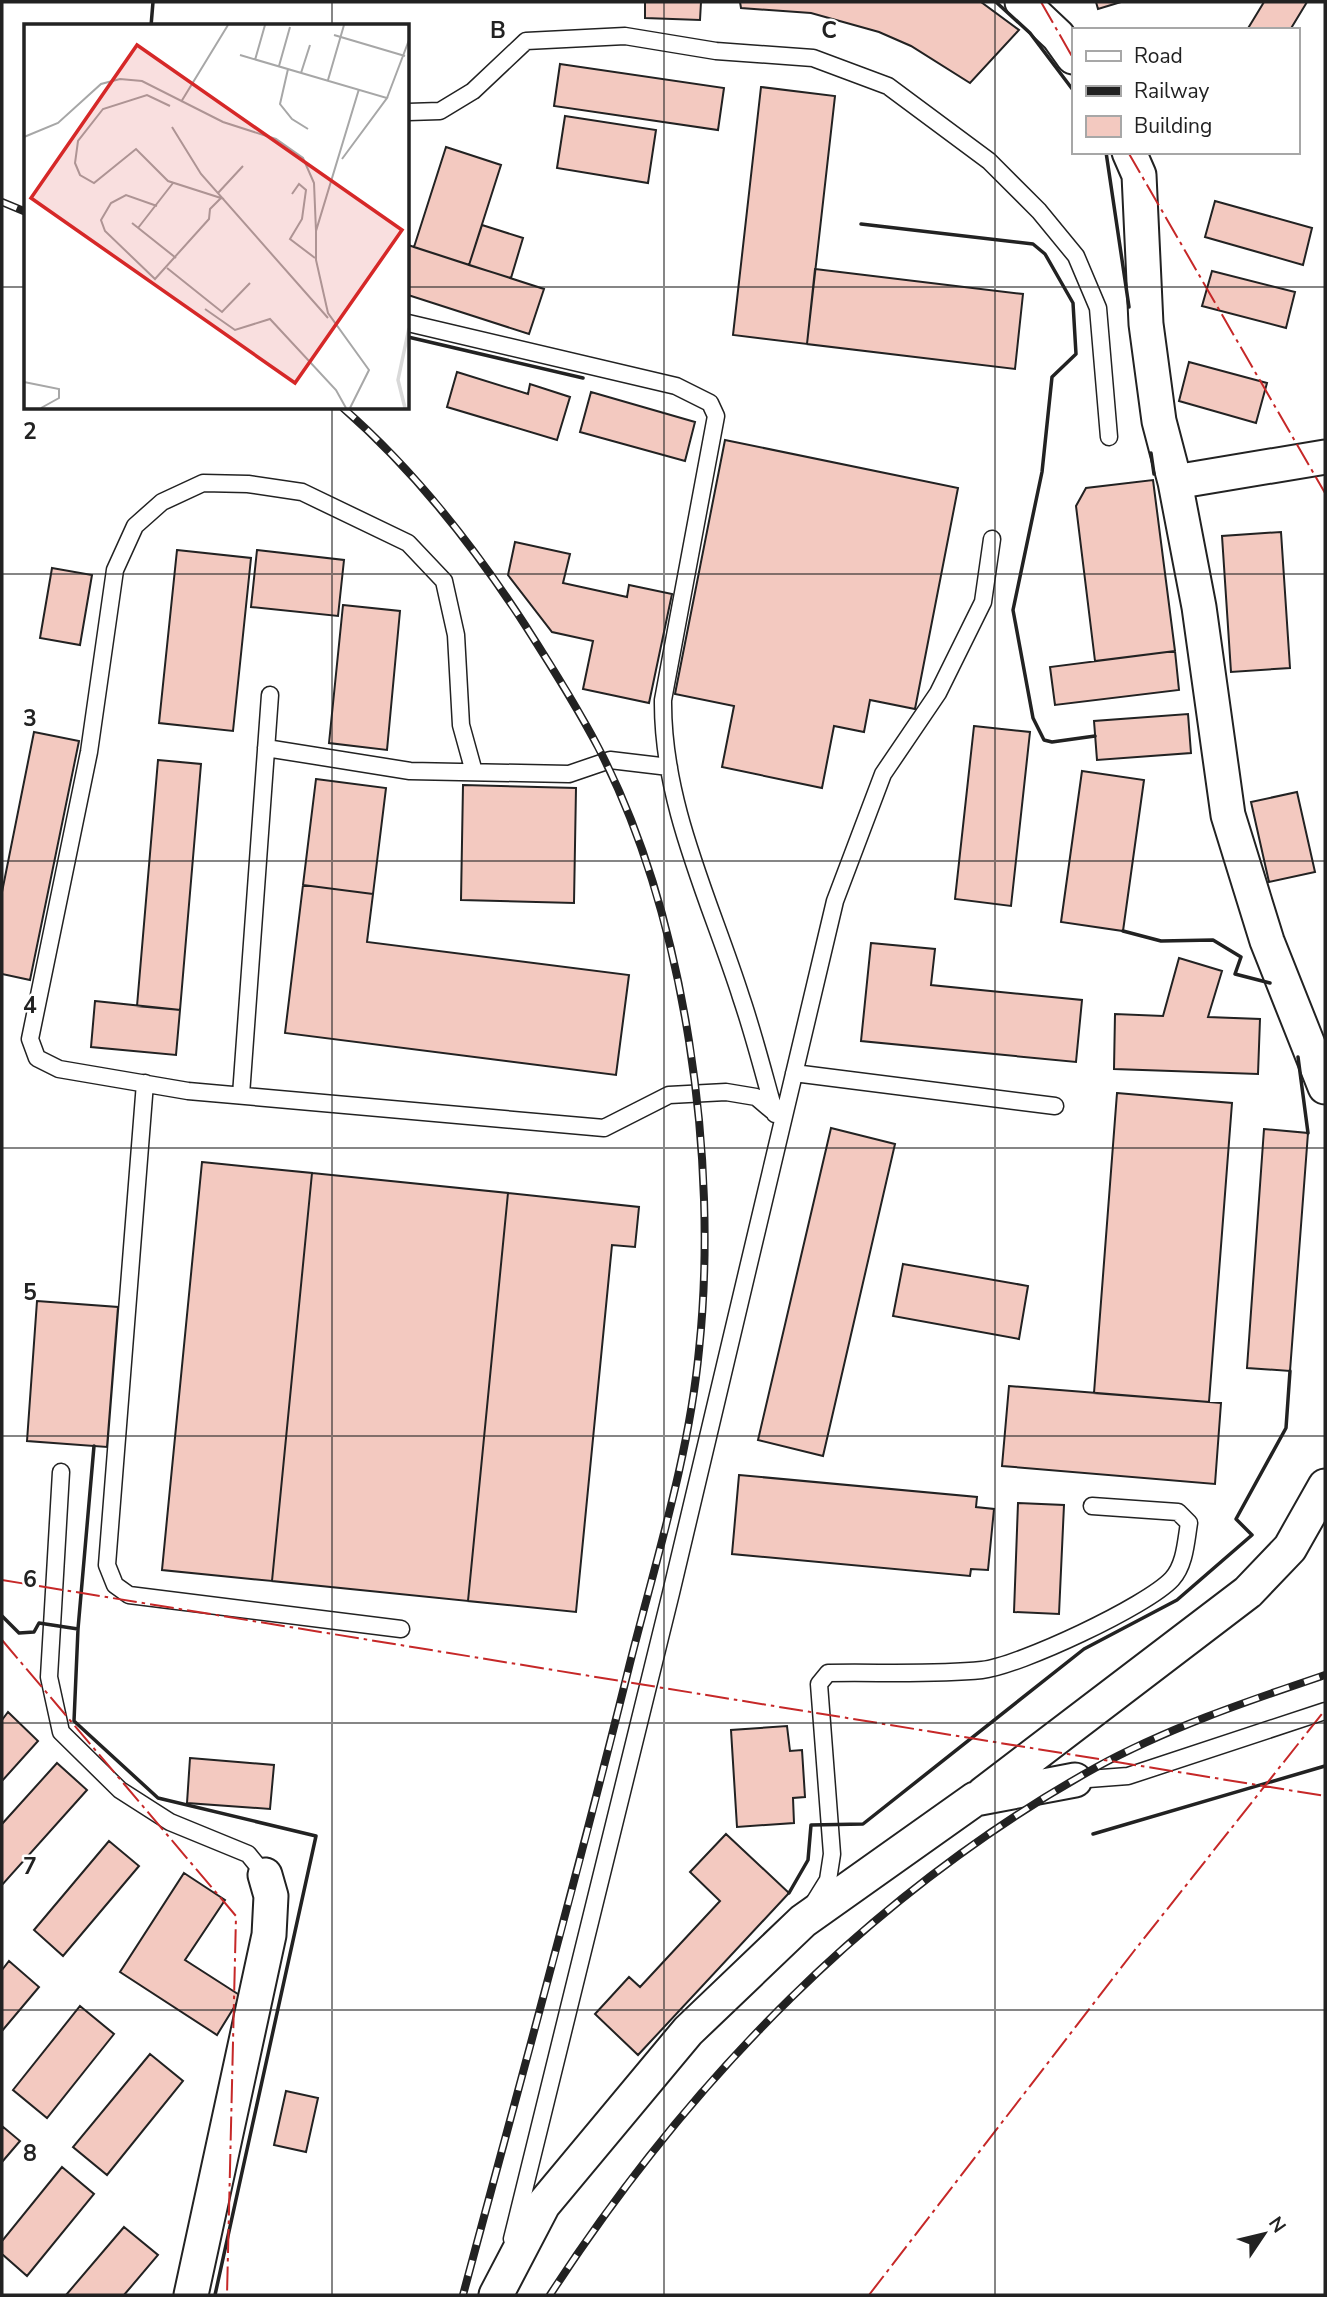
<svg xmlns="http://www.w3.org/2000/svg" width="1327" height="2297" viewBox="0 0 1327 2297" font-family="'Nunito Sans',sans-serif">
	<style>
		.building { fill: #f3c9c0; stroke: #222; stroke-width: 2 }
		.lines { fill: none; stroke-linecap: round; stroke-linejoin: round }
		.lane-casing { stroke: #222; stroke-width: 19 }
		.street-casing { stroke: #222; stroke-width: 37 }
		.lane { stroke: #fff; stroke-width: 16 }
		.street { stroke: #fff; stroke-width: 33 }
		.rail-casing { stroke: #222; stroke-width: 8 }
		.rail { stroke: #fff; stroke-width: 5; stroke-dasharray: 16; stroke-linecap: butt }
		.wall { stroke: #222; stroke-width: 3.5 }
		.power { stroke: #c62828; stroke-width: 2; stroke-dasharray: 24 5 3.5 5; stroke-linecap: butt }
		.grid { fill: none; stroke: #222; stroke-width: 2; stroke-opacity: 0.55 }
		.inset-river { fill: none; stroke: #d9d9d9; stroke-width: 3.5 }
		.inset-road { fill: none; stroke: #a7a7a7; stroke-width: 2 }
		.view { fill: #d62828; fill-opacity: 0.15; stroke: #d62828; stroke-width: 3.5 }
		.inset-edge { fill: none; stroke: #222; stroke-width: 3.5 }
		.grid-label { font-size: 23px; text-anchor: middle; font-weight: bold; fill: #222; stroke: #fff; stroke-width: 5; stroke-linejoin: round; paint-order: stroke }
	</style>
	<rect width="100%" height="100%" fill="#fff"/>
	<path class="building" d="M645,2H701L700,20L645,18Z
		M740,2H981L1019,30L970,83L911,46L879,32L811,13L741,8Z
		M1096,2H1121L1098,9Z
		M1264,2H1307L1290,30H1247Z
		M560,64L724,88L718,130L554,106Z
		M761,87L835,96L807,344L733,335Z
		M565,116L656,130L648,183L557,168Z
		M446,147L501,165L469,265L414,247Z
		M1215,201L1312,228L1303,265L1205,237Z
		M482,225L523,238L511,278L469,265Z
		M408,245L544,289L529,334L408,295Z
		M815,269L1023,294L1015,369L807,344Z
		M1212,271L1295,292L1286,328L1202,306Z
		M1189,362L1267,383L1256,423L1179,401Z
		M457,372L528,394L530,384L570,397L557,440L447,407Z
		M591,392L695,422L685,461L580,432Z
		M725,440L958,488L915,709L870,700L864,732L834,726L822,788L722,767L734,706L675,694Z
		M1153,480L1175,651L1095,661L1076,506L1086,488Z
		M1281,532L1290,668L1231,672L1222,536Z
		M515,542L570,554L563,583L627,597L629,585L672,594L649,703L583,689L593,641L552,632L508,575Z
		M177,550L251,558L233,731L159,723Z
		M257,550L344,560L338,616L251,607Z
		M52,568L92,575L80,645L40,638Z
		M343,605L400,611L387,750L329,743Z
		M1175,651L1179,690L1055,705L1050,667Z
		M1188,714L1191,753L1097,760L1094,721Z
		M974,726L1030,732L1011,906L955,899Z
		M34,732L79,741L30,980L2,974V892Z
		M158,760L201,764L180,1010L137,1006Z
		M1082,771L1144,780L1123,931L1061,922Z
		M316,779L386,788L373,894L303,885Z
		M463,785L576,788L574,903L461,900Z
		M1297,792L1315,872L1269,882L1251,802Z
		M303,885L373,894L367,942L629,975L616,1075L285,1033Z
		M871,943L935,949L931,985L1082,1000L1076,1062L861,1041Z
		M1179,958L1222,971L1208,1017L1260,1019L1258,1074L1114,1069L1115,1014L1163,1016Z
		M95,1001L180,1010L176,1055L91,1047Z
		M1117,1093L1232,1103L1209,1402L1094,1393Z
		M831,1128L895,1144L823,1456L758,1440Z
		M1264,1129L1308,1133L1290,1371L1247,1368Z
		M202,1162L312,1173L272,1581L162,1570Z
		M312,1173L508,1193L468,1601L272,1581Z
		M508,1193L639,1207L635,1247L612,1245L576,1612L468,1601Z
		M903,1264L1028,1286L1019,1339L893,1316Z
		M37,1301L118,1307L107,1447L27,1441Z
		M1009,1386L1221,1403L1215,1484L1002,1466Z
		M739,1475L977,1497L976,1507L994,1509L988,1570L971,1569L970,1576L732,1554Z
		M1018,1503L1064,1505L1059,1614L1014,1612Z
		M8,1712L38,1741L2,1781V1720Z
		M787,1726L790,1751L802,1750L805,1797L793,1798L794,1823L737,1827L731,1730Z
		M190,1758L274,1765L270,1809L187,1803Z
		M57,1763L87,1790L2,1885V1824Z
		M726,1834L789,1893L638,2055L595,2014L629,1977L640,1987L720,1901L690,1872Z
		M109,1841L139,1866L63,1956L34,1930Z
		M184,1873L225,1900L185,1960L241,1996L217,2035L120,1972Z
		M9,1961L39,1987L2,2031V1970Z
		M80,2006L114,2034L47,2118L13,2090Z
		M150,2054L183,2081L107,2175L73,2147Z
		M286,2091L318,2098L306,2152L274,2145Z
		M2,2126L20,2141L2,2162Z
		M62,2167L94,2194L27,2276L2,2254V2241Z
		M124,2227L158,2255L124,2295H66Z"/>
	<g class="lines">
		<g class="lane-casing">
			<path id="lane" d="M408,112L440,111L473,91L526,41L625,36L716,51L813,58L888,86L989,161L1039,211L1076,256L1098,308L1109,437
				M408,323L676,386L710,403L716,416L663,700C662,804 710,900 741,997C754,1035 764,1075 775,1114
				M266,748L410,771L569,774L610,760L669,767
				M474,772L461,725L456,635L444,581L408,543L302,492L248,484L203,483L162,502L135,526L115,570L89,752L30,1039L37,1058L59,1069L188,1091L604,1128L669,1095L726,1092L756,1097L775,1113
				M794,1073L1055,1106
				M145,1083L107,1565L115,1585L129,1595L401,1629
				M241,1095L270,695
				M61,1472L49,1677L61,1732L120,1790L170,1822L248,1854L265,1875
				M1075,1780L1128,1776L1325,1711
				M815,1901L828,1880L832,1854L819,1684L828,1673C878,1672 932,1675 982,1670C1019,1666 1147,1606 1172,1579C1185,1565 1186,1541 1189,1523L1178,1512L1092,1506
				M512,2239L671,1593L835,901L883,774L938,693L983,602L992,539"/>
		</g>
		<g class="street-casing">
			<path id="street" d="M1022,2L1058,36L1073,57
				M1129,152L1139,175L1146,324L1159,421L1175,482L1199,607L1228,815L1267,941L1325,1087
				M1175,482L1325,457
				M983,1794L1248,1592L1290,1548L1325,1486
				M191,2295L269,1935L271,1896L265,1875
				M496,2295L543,2205L688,2031L803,1921L975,1799L1075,1780"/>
		</g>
		<use href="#lane" class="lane"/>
		<use href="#street" class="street"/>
		<g class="rail-casing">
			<path id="rail" d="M2,202L26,212
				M343,408C414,470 473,545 525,625C550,664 576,705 598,747C686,916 719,1161 699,1350C689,1457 655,1563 629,1667C577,1877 519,2086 463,2295
				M550,2295C688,2082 872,1892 1095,1768C1167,1728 1248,1701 1325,1675"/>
		</g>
		<use href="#rail" class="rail"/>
		<path class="wall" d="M996,2L1030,33L1073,90
			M151,26L153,2
			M1106,152L1129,307
			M861,224L1033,244L1045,254L1073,303L1076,354L1052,377L1042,472L1013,610L1033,718L1044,740L1052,742L1095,736
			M408,337L583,378
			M1151,453L1154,474
			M1123,931L1161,941L1213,940L1241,957L1235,974L1270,983
			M1298,1057L1308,1133
			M94,1446L78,1629L74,1721L158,1798L316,1836L215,2295
			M2,1616L19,1633L34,1632L39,1623L78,1629
			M1093,1834L1325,1766
			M789,1893L808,1860L811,1825L863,1824L1084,1649L1177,1600L1252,1535L1236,1519L1286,1428L1290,1371"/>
		<path class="power" d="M1041,2L1073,58
			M1128,152L1325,493
			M2,1580L1325,1796
			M2,1640L236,1916L227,2295
			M869,2295L1134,1951L1325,1710"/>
	</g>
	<path class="grid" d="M332,2V26M664,2V2295M995,2V2295M2,287H26M408,287H1325M332,408V2295M2,574H1325M2,861H1325M2,1148H1325M2,1436H1325M2,1723H1325M2,2010H1325"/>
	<g transform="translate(24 24)">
		<rect width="385" height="385" fill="#fff"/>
		<path class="inset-river" d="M381,384L374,356L385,304"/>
		<path class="inset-road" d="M310,11L381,32M216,31L363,74L318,135M231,36L241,1M255,42L266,3M264,45L256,80L268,95L284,105M277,49L286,21M304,56L320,1M363,74L385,16M157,78L204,1M146,82L123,71L79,85L54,117L51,139L56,151L70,159L112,125L144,157L200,175M148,103L177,150L304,294M0,113L34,99L77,60L96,55L118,57L199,98L252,115L279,134L290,159L292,207M194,169L219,142M268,170L275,160L282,166L278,195L266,215L291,234M133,182L102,171L87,179L77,196L81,207L131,255L185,195L186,185L197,174M108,199L152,234M114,204L149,159M143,244L198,288L226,259M181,285L211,306L246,295L312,366L322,384M0,358L35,365V374L17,384M326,384L345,346L304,289L292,236V207L335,65"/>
		<path class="view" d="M113,21L378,206L271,359L7,174Z"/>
		<rect width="385" height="385" class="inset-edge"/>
	</g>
	<g class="grid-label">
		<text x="498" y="38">B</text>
		<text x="829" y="38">C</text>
		<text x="30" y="439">2</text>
		<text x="30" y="726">3</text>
		<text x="30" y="1013">4</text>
		<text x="30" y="1300">5</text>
		<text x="30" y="1587">6</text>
		<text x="30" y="1874">7</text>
		<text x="30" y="2161">8</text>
	</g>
	<rect width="1327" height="2297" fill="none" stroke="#222222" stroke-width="7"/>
	<rect x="1072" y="28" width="228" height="126" fill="#ffffff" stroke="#a7a7a7" stroke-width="2"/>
	<rect x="1086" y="51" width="35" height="10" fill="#ffffff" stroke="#a7a7a7" stroke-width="2"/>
	<text x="1134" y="63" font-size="21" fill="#222222">Road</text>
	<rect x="1086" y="86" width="35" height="10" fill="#222222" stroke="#a7a7a7" stroke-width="2"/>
	<text x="1134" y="98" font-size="21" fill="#222222">Railway</text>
	<rect x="1086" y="116" width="35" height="21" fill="#f3c9c0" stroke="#a7a7a7" stroke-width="2"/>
	<text x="1134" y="133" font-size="21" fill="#222222">Building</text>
	<g transform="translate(1264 2234) rotate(55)" stroke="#ffffff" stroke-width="5" paint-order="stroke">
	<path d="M0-5L12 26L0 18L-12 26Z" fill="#222222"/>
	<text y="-10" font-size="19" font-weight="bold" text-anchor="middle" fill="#222222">N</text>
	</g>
</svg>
